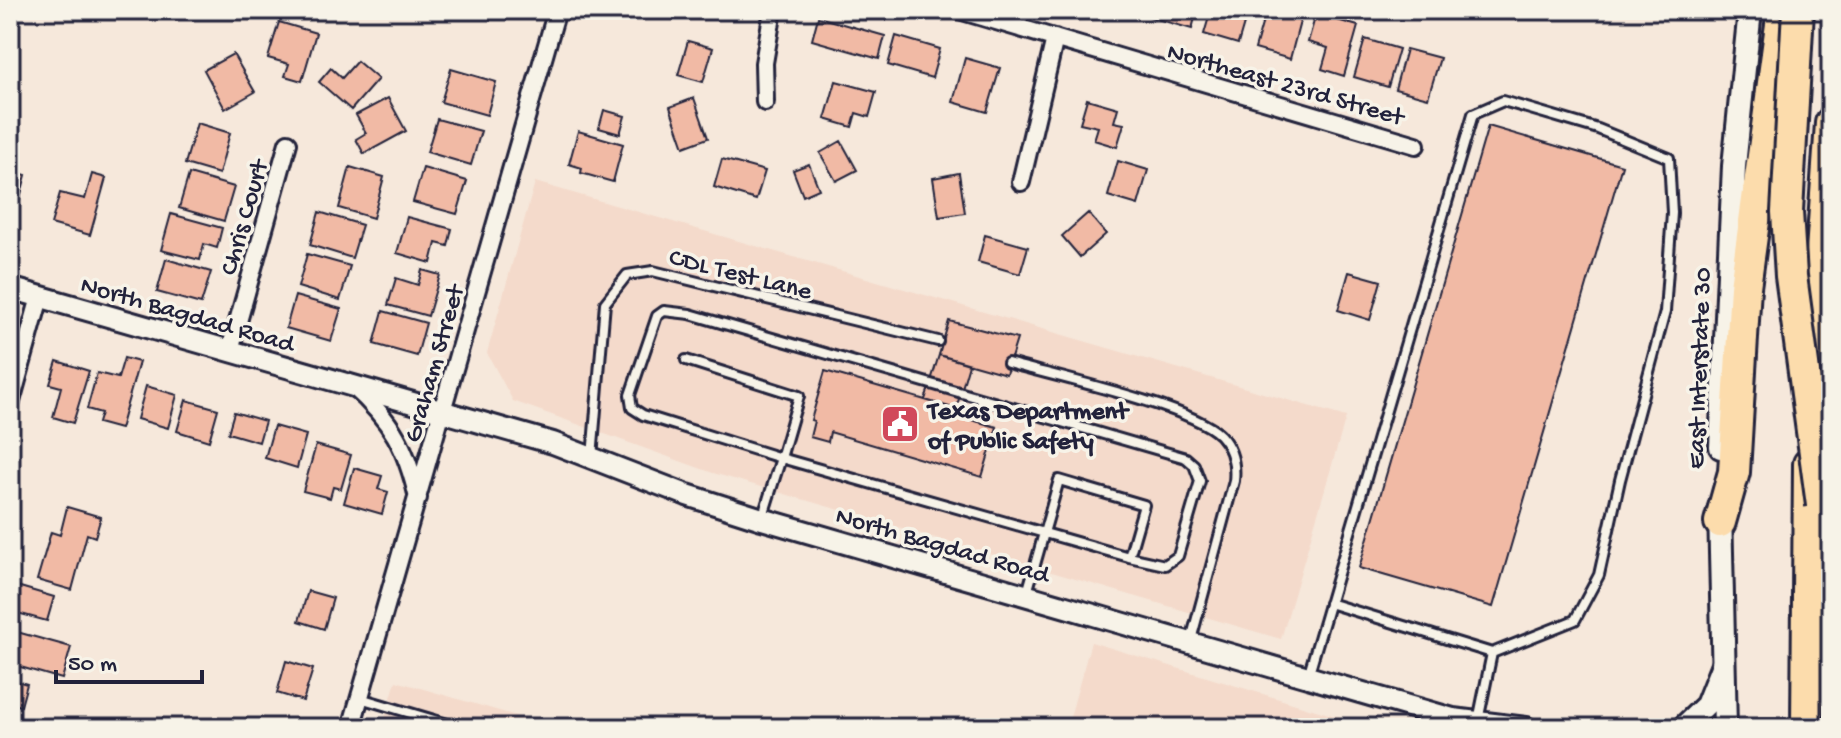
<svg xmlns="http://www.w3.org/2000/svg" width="1841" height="738" viewBox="0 0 1841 738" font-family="'Gochi Hand',sans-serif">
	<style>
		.built { fill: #f4dacb }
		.building { fill: #f1baa5; stroke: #22223b; stroke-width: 2 }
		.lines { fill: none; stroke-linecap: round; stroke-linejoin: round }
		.service-casing { stroke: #22223b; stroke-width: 14 }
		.minor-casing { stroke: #22223b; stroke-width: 22 }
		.tertiary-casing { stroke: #22223b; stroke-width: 26 }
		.secondary-casing { stroke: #22223b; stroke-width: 28 }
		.motorway-casing { stroke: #22223b; stroke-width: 36 }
		.service { stroke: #f7f3e8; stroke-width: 8 }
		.minor { stroke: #f7f3e8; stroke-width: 16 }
		.tertiary { stroke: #f7f3e8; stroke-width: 20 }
		.secondary { stroke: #f7f3e8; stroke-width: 22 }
		.motorway { stroke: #fcdcac; stroke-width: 30 }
		.motorway-bridge-casing { stroke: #22223b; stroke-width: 36; stroke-linecap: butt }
		.motorway-bridge { stroke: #fcdcac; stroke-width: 30 }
		.labels { text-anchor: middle; stroke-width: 7; stroke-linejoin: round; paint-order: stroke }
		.street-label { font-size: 26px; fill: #22223b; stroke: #f7f3e8 }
		.poi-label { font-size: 26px; font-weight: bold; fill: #22223b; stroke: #f7f3e8; text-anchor: start }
	</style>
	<rect width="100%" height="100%" fill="#f6e8db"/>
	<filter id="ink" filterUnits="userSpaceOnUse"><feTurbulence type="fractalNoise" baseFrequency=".0125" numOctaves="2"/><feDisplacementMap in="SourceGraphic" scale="16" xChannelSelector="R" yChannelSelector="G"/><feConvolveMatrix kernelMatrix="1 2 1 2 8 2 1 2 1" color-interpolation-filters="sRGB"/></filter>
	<g filter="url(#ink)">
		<path class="built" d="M535,182L1346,417L1281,639L713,473L513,401L487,353Z
			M1091,642L1375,728H1067Z
			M396,681L558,728H382Z"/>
		<path class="building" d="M1152,10H1197L1192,29L1150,17Z
			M1211,10H1248L1238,44L1204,34Z
			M1266,10L1302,14L1290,59L1255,49Z
			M1316,14L1358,26L1344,76L1322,69L1328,48L1308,42Z
			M818,17L885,36L879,59L812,40Z
			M279,22L316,33L302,81L285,76L289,64L268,58Z
			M896,36L940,49L932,78L888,65Z
			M1365,39L1399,49L1388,87L1354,77Z
			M688,41L713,48L703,82L678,75Z
			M1406,49L1440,58L1428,98L1395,89Z
			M233,54L255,92L225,109L204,70Z
			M965,58L1000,68L987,112L953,102Z
			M357,61L378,79L351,110L319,82L331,68L342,78Z
			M451,69L496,82L487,115L441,102Z
			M836,81L876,92L869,117L856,113L852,127L825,119Z
			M388,98L406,131L364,154L356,139L366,133L356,115Z
			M694,98L708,138L684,147L670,107Z
			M1087,99L1118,108L1114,122L1124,124L1117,147L1094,140L1098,127L1080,123Z
			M604,110L625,116L620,134L599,128Z
			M437,119L481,131L471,165L427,152Z
			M197,123L230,133L219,174L185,164Z
			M1488,126L1622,165L1493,607L1359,568Z
			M578,131L623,144L613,182L581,173L582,168L569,164Z
			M841,141L857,170L836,181L820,153Z
			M722,159L765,171L756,200L714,187Z
			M1118,161L1148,170L1138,205L1108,196Z
			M809,164L819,189L803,196L793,170Z
			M350,167L384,177L373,218L339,208Z
			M423,168L467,181L457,214L413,202Z
			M10,171L26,175L18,206L10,203Z
			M959,173L965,213L939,217L933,178Z
			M92,174L106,178L90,235L51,224L60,193L85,199Z
			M189,174L234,187L224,221L179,208Z
			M319,212L362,225L352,258L310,245Z
			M1088,213L1106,234L1080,257L1062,236Z
			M171,214L222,228L217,248L204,244L200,260L161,250Z
			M407,217L452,229L448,246L436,243L431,263L397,253Z
			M985,235L1028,247L1020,274L978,262Z
			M307,254L350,266L340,300L298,287Z
			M166,259L211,272L201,304L157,292Z
			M422,270L440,275L428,316L388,305L396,278L418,285Z
			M1349,272L1381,281L1370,320L1338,310Z
			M295,296L341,309L331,341L286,328Z
			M383,311L426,323L417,356L374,344Z
			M949,321L1017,339L1006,374L939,355Z
			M939,355L969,364L956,409L925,400Z
			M124,358L139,362L120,429L98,423L101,413L87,409L97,373L118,378Z
			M57,361L89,371L73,423L53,417L61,387L50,384Z
			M825,371L970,413L968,419L997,427L982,477L830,432L828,442L810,437L814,421L811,420Z
			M146,386L177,395L168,428L137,419Z
			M186,400L218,409L209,441L177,431Z
			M234,412L265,421L259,442L228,433Z
			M274,426L306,435L297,468L265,458Z
			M316,445L351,455L341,489L333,487L330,498L303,491Z
			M354,468L382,476L378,489L388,492L382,514L344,503Z
			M67,507L101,517L95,537L87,534L72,590L37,580L51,532L60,535Z
			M10,584L54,597L47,621L10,611Z
			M308,591L333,598L324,629L299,621Z
			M17,632L71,647L62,679L10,664Z
			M286,661L313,669L303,701L277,693Z
			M10,679L27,684L21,706L10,703Z"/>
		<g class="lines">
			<g class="service-casing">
				<path id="service" d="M686,360L799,396L781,458L643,415L632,408L630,395L657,316L664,311L690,314L1186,458L1194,465L1200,481L1178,556L1165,565L1129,557
					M1008,363C1053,376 1191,406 1220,435C1232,448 1236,463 1234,481L1191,640
					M592,457L605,303L627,275L653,271L938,341
					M762,519L781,458L1129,557L1144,505L1059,480L1027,593
					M1329,603L1492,653
					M1308,676L1473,114L1503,101L1598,129L1669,158L1672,213L1665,312L1620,480L1599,575L1575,620L1492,653L1478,721
					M360,698L461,728"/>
			</g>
			<g class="minor-casing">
				<path id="minor" d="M959,10L1416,145
					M765,102L764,63L773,10
					M1021,182L1055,38
					M230,350L288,143
					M353,386C392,421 406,447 418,498
					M10,405L40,297
					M351,728L557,10"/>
			</g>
			<g class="tertiary-casing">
				<path id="tertiary" d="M10,288L553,443L687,495L762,519L1453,719L1526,728
					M1682,728L1706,705L1723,662"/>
			</g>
			<g class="secondary-casing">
				<path id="secondary" d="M1721,447L1734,166L1750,10
					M1720,509L1725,728"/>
			</g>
			<g class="motorway-casing">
				<path id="motorway" d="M1813,380L1831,123
					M1822,511L1831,584
					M1720,522L1734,472L1745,287L1783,10
					M1807,728L1809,464"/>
			</g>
			<use href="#service" class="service"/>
			<use href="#minor" class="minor"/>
			<use href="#tertiary" class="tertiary"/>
			<use href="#secondary" class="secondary"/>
			<use href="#motorway" class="motorway"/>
			<g class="motorway-bridge-casing">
				<path id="motorway-bridge" d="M1798,10L1787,212L1791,276L1822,505"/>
			</g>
			<use href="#motorway-bridge" class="motorway-bridge"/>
		</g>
	</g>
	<defs>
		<g id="civic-square" transform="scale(2)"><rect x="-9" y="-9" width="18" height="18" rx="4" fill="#d1495b" stroke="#f7f3e8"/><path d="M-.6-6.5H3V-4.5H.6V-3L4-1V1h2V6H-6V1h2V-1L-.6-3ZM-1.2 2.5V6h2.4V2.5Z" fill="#fff"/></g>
	</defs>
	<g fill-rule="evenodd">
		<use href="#civic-square" x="900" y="424"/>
	</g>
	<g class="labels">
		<g class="street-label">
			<text transform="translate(1286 82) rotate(16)" y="9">Northeast 23rd Street</text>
			<text transform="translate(242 217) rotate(-74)" y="9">Chris Court</text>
			<text transform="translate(741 272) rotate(14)" y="9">CDL Test Lane</text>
			<text transform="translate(188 312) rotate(16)" y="9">North Bagdad Road</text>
			<text transform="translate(432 363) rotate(-74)" y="9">Graham Street</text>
			<text transform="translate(1697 368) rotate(-88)" y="9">East Interstate 30</text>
			<text transform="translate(943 543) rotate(16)" y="9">North Bagdad Road</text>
		</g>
		<g class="poi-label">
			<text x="928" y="418">Texas Department<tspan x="928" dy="30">of Public Safety</tspan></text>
		</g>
	</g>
	<rect width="1841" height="738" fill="none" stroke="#f7f3e8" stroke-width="40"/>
	<rect x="20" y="20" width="1801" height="698" fill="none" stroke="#22223b" stroke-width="3" filter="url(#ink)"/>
	<path d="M56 670v12h146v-12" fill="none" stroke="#22223b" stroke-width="4"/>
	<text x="68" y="670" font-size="24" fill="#22223b" stroke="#f7f3e8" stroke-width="6" paint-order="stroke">50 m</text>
</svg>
